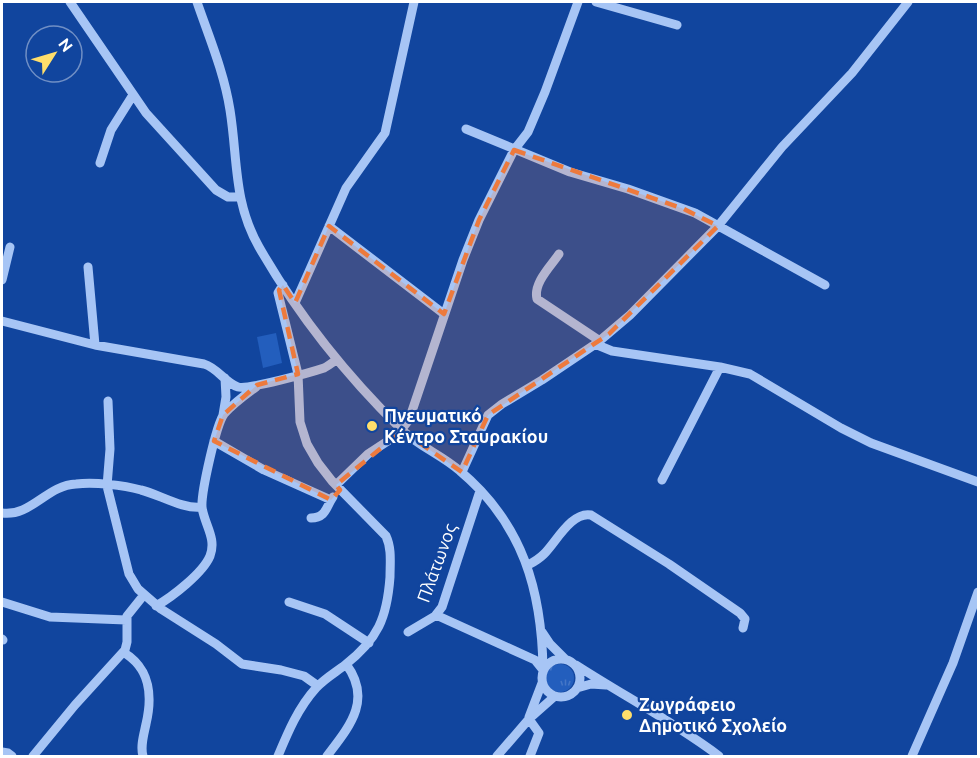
<svg xmlns="http://www.w3.org/2000/svg" width="980" height="758" viewBox="0 0 980 758" font-family="Ubuntu,sans-serif">
	<style>
		.grass { fill: url(#grass-tufts) }
		.pitch { fill: #235ebd }
		.lines { fill: none; stroke-linecap: round; stroke-linejoin: round }
		.minor { stroke: #a7c5f5; stroke-width: 9 }
		.marked { fill: #ed7a3d; fill-opacity: 0.2; stroke: #ed7a3d; stroke-width: 4.5; stroke-dasharray: 12 8; stroke-linejoin: round }
		.poi-dot { fill: #ffde6b; stroke: #11459e; stroke-width: 2 }
		.labels { text-anchor: middle; stroke-width: 4.5; stroke-linejoin: round; paint-order: stroke }
		.poi-label { font-size: 18px; font-weight: bold; fill: #fff; stroke: #11459e; text-anchor: start }
		.street-label { font-size: 18px; fill: #fff; stroke: #11459e }
	</style>
	<defs>
		<pattern id="grass-tufts" width="24" height="20" patternUnits="userSpaceOnUse" patternTransform="scale(1.5)"><rect width="24" height="20" fill="#235ebd"/><path d="M3 7l-1-3M5 7V3M7 7l1-3M15 17l-1-3M17 17v-4M19 17l1-3" fill="none" stroke="#4476c7"/></pattern>
	</defs>
	<rect width="100%" height="100%" fill="#11459e"/>
	<path class="grass" d="M546 678a14 14 0 1 1 28 0a14 14 0 1 1-28 0Z"/>
	<path class="pitch" d="M276,333L282,363L263,368L257,337Z"/>
	<g class="lines">
		<path class="minor" d="M70,2L146,113L216,190L228,197H239
			M197,2C209,37 224,72 230,110C238,160 233,201 259,247C298,315 345,374 401,429C418,446 442,455 460,471C523,524 542,591 543,670
			M596,2L677,25
			M466,129L570,172L628,189L695,213L825,285
			M100,163L111,130L133,95
			M329,226L444,314
			M559,254C551,266 533,283 537,299L600,341
			M88,267L95,345
			M2,280L10,247
			M295,303L346,188L385,133L414,2
			M2,321L95,345L204,364C218,368 225,383 238,387C248,390 312,372 324,368C328,366 332,363 336,360
			M595,344L612,351L720,367L750,374L841,428L871,443L978,482
			M108,401L110,449L107,486L129,574L138,589L161,609L216,644L242,664L281,670L304,676L318,686
			M223,415L226,397L225,378
			M214,441L264,470L331,500
			M462,472L488,415L502,404L542,380L597,343L630,315L718,226L782,147L852,73L908,2
			M662,480L720,367
			M336,485L368,454L397,435L409,420L463,260L479,220L514,150L528,132L545,92L578,2
			M2,513C31,517 47,485 76,484C95,482 123,485 141,490C158,494 184,510 202,507
			M311,518C326,518 326,507 333,497
			M528,565C534,562 539,559 544,554C556,542 572,511 591,515L669,564L740,613L745,619L743,628
			M2,602L50,617L126,620
			M289,602L325,614L369,643
			M156,606C172,597 203,573 210,556C217,538 204,524 202,507C201,493 216,425 224,414C233,404 245,395 256,387
			M436,615L535,660L543,670
			M408,632L435,616L442,607L480,491
			M542,632L550,644L565,659
			M2,639L3,640
			M123,652C150,668 153,694 146,724C144,734 140,746 143,756
			M542 678a19 19 0 1 1 38 0a19 19 0 1 1-38 0Z
			M576,665C624,696 674,722 719,756
			M577,688L591,684L606,685
			M529,717L542,683
			M529,719L539,733L530,756
			M2,752L8,753L12,756
			M33,756L75,705L125,650L127,642V616L143,596
			M278,756C288,732 298,708 316,688C324,679 336,672 345,665C378,639 387,618 390,577C390,563 392,549 386,536L332,481L318,463L307,444L300,422L298,374L278,293L283,285
			M327,756C349,727 373,700 346,664
			M497,756L529,719L555,696
			M912,756L953,663L978,592"/>
	</g>
	<path class="marked" d="M514,150L684,209L718,226L609,334L488,415L462,472L402,431L336,485L340,490L331,500L214,441L223,415L257,385L298,374L279,290L283,285L295,303L329,226L444,314L479,220Z"/>
	<g class="poi-dot">
		<circle cx="372" cy="426" r="6"/>
		<circle cx="627" cy="715" r="6"/>
	</g>
	<g class="labels">
		<g class="poi-label">
			<text x="384" y="422">Πνευματικό<tspan x="384" dy="21">Κέντρο Σταυρακίου</tspan></text>
			<text x="639" y="711">Ζωγράφειο<tspan x="639" dy="21">Δημοτικό Σχολείο</tspan></text>
		</g>
		<g class="street-label">
			<text transform="translate(437 563) rotate(-70)" y="6">Πλάτωνος</text>
		</g>
	</g>
	<rect width="980" height="758" fill="none" stroke="#ffffff" stroke-width="6"/>
	<g transform="translate(54 54) rotate(53)"><circle r="28" fill="#11459e" stroke="#708fc5" stroke-width="1.5"/>
	<path d="M0-4.5L10 22L0 15L-10 22Z" fill="#ffde6b"/>
	<text y="-9" font-size="16" font-weight="bold" text-anchor="middle" fill="#ffffff">N</text>
	</g>
</svg>
